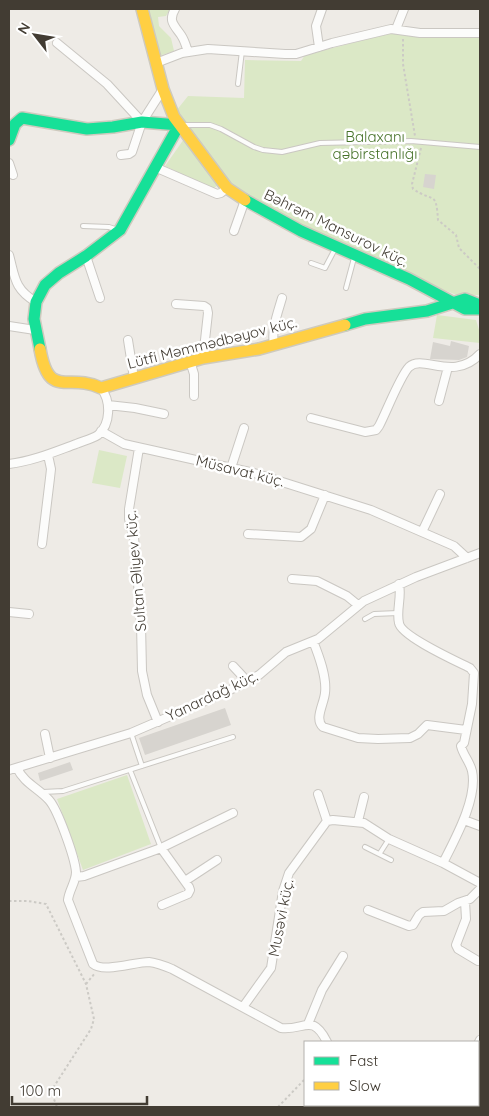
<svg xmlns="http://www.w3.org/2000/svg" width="489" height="1116" viewBox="0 0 489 1116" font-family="Quicksand,sans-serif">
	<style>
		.green { fill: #dbe8c6 }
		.building { fill: #d7d4cf }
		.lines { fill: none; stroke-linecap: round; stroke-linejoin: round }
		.lane-casing { stroke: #cac7c2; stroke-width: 6 }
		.street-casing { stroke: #cac7c2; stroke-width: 10 }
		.fast-casing { stroke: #cecabe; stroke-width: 14 }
		.slow-casing { stroke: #cecabe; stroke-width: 14 }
		.path { stroke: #cccac5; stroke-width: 2; stroke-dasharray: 2.5 2.5; stroke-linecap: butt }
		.lane { stroke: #fcfcfb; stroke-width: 4 }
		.street { stroke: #fcfcfb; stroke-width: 8 }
		.fast { stroke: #16e098; stroke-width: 11 }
		.slow { stroke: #ffcf43; stroke-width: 11 }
		.labels { text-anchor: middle; stroke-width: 5; stroke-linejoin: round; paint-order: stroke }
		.park-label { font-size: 15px; fill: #467229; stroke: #fff }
		.street-label { font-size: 15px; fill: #423c33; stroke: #fff }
	</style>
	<rect width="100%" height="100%" fill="#eeebe6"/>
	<path class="green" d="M149,9H170L166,16L158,17L159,26L171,38L174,51L159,56Z
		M395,32C423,38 451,38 480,37V295L459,296L439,288L313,233L231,186L176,111L188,96L244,98L245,60L301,61L305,55Z
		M184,139L218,185L213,189L165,166Z
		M437,315L476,320L480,333V343L433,338Z
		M99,450L127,456L120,488L92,483Z
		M127,775L151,844L83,870L57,799Z"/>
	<path class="building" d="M425,174L436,175L434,189L423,187Z
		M451,341L469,346L467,357L459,360L430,359L433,342L450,346Z
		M225,708L231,725L145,755L139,738Z
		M70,762L73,770L40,781L38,773Z"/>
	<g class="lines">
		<g class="lane-casing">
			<path id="lane" d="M238,84L242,51
				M183,125H210L221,129L254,147L263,150L282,152L320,143L411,141L480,147
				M83,226L109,227L118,230
				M311,263L325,268L336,247
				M346,288L354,258
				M365,619L374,614L398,613
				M131,733L142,766
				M130,770L161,848
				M43,792L63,791L233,737
				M365,847L391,860
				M380,853L389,839"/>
		</g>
		<g class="street-casing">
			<path id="street" d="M175,9C168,21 174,25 181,35C185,41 186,46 188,52
				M396,29L404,9
				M57,43L107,84L142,122
				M319,47L316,26L322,9
				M156,63L182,53L208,49L285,54H296L332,43L391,29L420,33H480
				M121,155L129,154L132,152L142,122L163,89
				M9,163L13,175
				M157,168L217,194L221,193L227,188
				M234,231L245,200
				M9,255C15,277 14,289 36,302
				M86,256L100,298
				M176,304L204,306L207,308L208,313L203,358
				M9,326L35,330
				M128,340L134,378
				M274,344C271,330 278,312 282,298
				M190,361L194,374V396
				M439,401L448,367
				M108,405L135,408L164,414
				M311,418L365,432L376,430L379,426C386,413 400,376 409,367C423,354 454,382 480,354
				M101,431L124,444L254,473L371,510L454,546L467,558
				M139,448L129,509V519L134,538L136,556L141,624L142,671L147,695L158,722
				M9,464C33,461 54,452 76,444C83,441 92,439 98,435C111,424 111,401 101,388
				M231,468L244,428
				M422,532L440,494
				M248,534L301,537L311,529L325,495
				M42,544L50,478L51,469L48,455
				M292,579L317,581L347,596L358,605
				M399,584C402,597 396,610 399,623C401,636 456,661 470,668L474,673L472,704L464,743L461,746C463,755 470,762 472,771C478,798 455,839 443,863
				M9,612L29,614
				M313,641C319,656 327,677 325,693C324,704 314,719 323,727L358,738L378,739L410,738L418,734L427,725L466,730
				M233,666L247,681
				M45,734L50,758
				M17,768C24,783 38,788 49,800C58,810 75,858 76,872C76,882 69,890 68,900L93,964C104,973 134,962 149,962C157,963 165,966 172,969L281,1028C304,1031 312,1012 327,1042
				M9,770L131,733L224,693L259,675L286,652L318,639L364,601L416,577L480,553
				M318,794L327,821
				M464,820L480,826
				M358,821L364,797
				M161,848L189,887L190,890L188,894L162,905
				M76,877L84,876L161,848L233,813
				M185,881L217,860
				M465,901L466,919L456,945L458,949L478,961
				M368,910L409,926L413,925L419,915L423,912L444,911L458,903L470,899L480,889
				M243,1007L271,968L283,891L289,873L327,821L333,820L364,823L389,839L443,863L480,883
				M308,1024L322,990L343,956
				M478,1044L480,1040
				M386,1105L392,1107
				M400,1107L411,1105"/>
		</g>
		<g class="fast-casing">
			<path id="fast" d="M9,140L15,124L22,118L87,129L113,127L142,122L179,125L120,230L86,256L59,273L45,285L36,302L34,319L40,349
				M245,200L301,231L409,279L465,309H480
				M345,325L365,319L427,311L465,299L480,305"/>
		</g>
		<g class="slow-casing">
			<path id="slow" d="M142,9L163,89L174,117L227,188L245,200
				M40,349C49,401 68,372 101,388L203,358L259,349L345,325"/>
		</g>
		<path class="path" d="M403,39V64L415,136
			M421,148L412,184L413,189C434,203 436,190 438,220L456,235L459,248L480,269
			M9,901H28L46,904L86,984L94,1019L91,1029L53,1088L52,1094L57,1107
			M86,984L95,973
			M278,1107L305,1079"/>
		<use href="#lane" class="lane"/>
		<use href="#street" class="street"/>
		<use href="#fast" class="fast"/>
		<use href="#slow" class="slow"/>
	</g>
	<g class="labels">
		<g class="park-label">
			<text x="375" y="142">Balaxanı<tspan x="375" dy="17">qəbirstanlığı</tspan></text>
		</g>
		<g class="street-label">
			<text transform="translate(336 228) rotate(26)" y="5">Bəhrəm Mansurov küç.</text>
			<text transform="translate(212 343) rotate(-14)" y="5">Lütfi Məmmədbəyov küç.</text>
			<text transform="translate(240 471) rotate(14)" y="5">Müsavat küç.</text>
			<text transform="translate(136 571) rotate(-95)" y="5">Sultan Əliyev küç.</text>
			<text transform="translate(212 696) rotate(-25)" y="5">Yanardağ küç.</text>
			<text transform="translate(281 918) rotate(-79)" y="5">Musəvi küç.</text>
		</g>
	</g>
	<rect width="489" height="1116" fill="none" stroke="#423c33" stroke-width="20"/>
	<rect x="304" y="1041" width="175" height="65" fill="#ffffff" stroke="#b3b1ad"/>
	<rect x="314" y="1057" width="25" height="8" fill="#16e098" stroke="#b3b1ad"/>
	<text x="349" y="1066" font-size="15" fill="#423c33">Fast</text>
	<rect x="314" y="1082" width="25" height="8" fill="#ffcf43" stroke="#b3b1ad"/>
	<text x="349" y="1091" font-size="15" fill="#423c33">Slow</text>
	<g transform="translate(35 35) rotate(301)" stroke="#ffffff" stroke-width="4" paint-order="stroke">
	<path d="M0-4L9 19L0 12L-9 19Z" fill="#423c33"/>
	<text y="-8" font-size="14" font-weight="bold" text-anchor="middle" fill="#423c33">N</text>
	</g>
	<path d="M12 1096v8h135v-8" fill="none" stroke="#423c33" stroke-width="2.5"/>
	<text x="20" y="1096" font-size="15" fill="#423c33" stroke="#ffffff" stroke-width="4" paint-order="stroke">100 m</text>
</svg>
